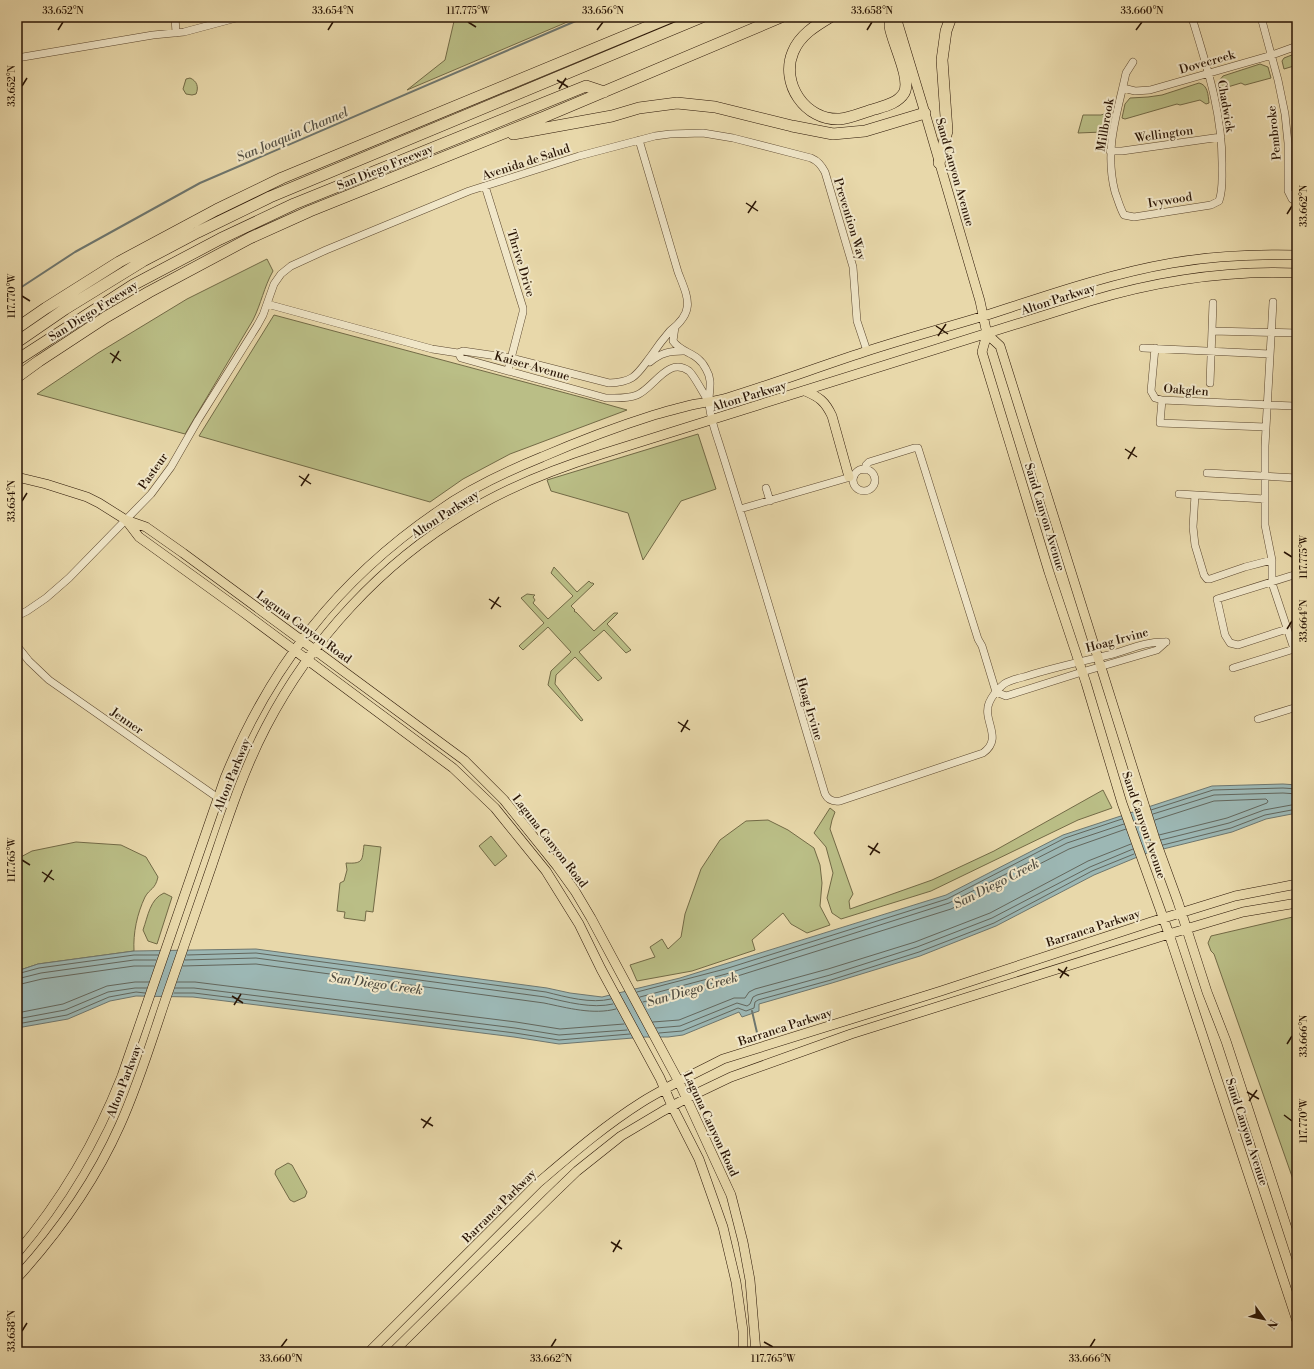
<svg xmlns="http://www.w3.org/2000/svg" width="1314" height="1369" viewBox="0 0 1314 1369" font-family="'Libre Bodoni',serif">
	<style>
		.green { fill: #babe86; stroke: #726a46 }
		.water { fill: #9cb7b4; stroke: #6e766e }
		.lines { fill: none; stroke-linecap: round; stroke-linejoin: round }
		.shore { stroke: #63665c; stroke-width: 1 }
		.stream { stroke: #6e766e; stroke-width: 2 }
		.minor-casing { stroke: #5a462e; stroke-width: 8 }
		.major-casing { stroke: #2a1505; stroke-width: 10 }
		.highway-casing { stroke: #2a1505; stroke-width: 12 }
		.minor { stroke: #f0e6c8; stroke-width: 7 }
		.major { stroke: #e8d8aa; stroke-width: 9 }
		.highway { stroke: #e8d8aa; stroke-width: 11 }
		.ticks { fill: none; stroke: #2a1505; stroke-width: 1.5 }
		.labels { text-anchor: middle; stroke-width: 4; stroke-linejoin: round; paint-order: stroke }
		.street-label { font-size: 12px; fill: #2a1505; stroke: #f0e6c8 }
		.water-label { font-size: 13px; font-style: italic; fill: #524e42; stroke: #f0e6c8 }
		.neatline { fill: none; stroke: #2a1505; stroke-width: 1.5 }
		.ticks-label { font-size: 10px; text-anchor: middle; fill: #2a1505 }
	</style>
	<rect width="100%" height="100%" fill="#e8d8aa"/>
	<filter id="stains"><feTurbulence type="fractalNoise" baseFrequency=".005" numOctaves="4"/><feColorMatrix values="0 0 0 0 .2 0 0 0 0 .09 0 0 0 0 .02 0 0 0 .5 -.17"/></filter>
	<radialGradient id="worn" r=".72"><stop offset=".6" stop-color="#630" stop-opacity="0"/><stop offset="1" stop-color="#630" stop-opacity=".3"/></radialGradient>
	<path class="green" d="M455,17H579L407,90L445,60Z
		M1297,53V65L1284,69L1282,61L1284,58Z
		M1260,64L1268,67L1271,78L1245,85L1241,83L1221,89L1219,81L1223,76Z
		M190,78C197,81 199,87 196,94L192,95L186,94L183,89L186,79Z
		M1199,83C1208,85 1208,95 1209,103L1206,104L1200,100L1180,105L1177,104L1125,119L1122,118L1125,104L1130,98L1148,97L1162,95Z
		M1107,113L1103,132L1078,133L1083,115H1101Z
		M267,259L273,271C264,287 261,304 253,320L185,434L37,394L98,353L187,299Z
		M274,315L588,399L627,410L510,454L463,479L430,502L199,436Z
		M698,434L716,489L681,501L643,560L628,513L551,491L547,480Z
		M554,567L577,592L589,581L591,583H593L594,584L571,606L575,610L574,611L575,612H576L594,631L614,613H618L607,624L631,650L626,653L604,630L579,652L602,678L598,681L575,657L556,675L555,684L583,720L581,721L548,685L551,671L571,652L548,627L523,650L519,646L544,623L521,598L527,594L535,595L533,597L535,600L533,603L548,619L573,596L551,573Z
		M1103,790L1112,808L1078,820L931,891L841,919L832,913L827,898L833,873L826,847L814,833L830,808L835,812L832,820L830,829L853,894L849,901L850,909L932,880L994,851Z
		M768,820L788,830L814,848L820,865L822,883L820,906L830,925L807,933L791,924L783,913L752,940L755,950L692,971L637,981L630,965L655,957L650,947L662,939L668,949L681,937L685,914L701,869L720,840L746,821Z
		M491,836L507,856L495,866L479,846Z
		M76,842L121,845L146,857L158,877C155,890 150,888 145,897C137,914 133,933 134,951L38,964L17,971V859L32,851Z
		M364,845L381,847L373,912L366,911L365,921L344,918L345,912L337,911L340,883L344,881L347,870L346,863C364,864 362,860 364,845Z
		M164,893L172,897L157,944L148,941L143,930C148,916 150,899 164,893Z
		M1297,916V1185H1295L1214,954L1211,951L1208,943L1211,936Z
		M288,1163L292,1165L307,1192L305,1197L294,1202L290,1200L275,1174L276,1170Z"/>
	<path class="water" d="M1283,784L1297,785V813L1266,819L1232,832L1147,853L1094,875L996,926L920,956L832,983L759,1004V1011L742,1017L739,1012L683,1035L668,1037H645L559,1044L514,1037L193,997L136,996L110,1001L68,1019L17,1028V971L38,964L134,951L256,949L547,988L570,993L602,997L680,978L946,895L1063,835L1212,786Z"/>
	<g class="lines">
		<path class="shore" d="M1151,810L1213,790L1283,788L1297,789
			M1153,814L1214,795L1283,793L1297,794
			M1155,820L1214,801L1266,799L1268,801L1267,803L1227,818L1159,835
			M1161,840L1229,823L1264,810L1297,804
			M1163,845L1231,828L1265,815L1297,809
			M187,955L256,953L546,992C566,997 591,1004 611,999
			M185,960L256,958L545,997C567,1002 592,1009 613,1004
			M183,966L256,964L544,1003C568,1008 593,1015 616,1009
			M17,974L39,968L134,955H158
			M17,979L41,973L134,960H156
			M177,982H195L516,1022L560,1029L624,1024
			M17,985L42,979L134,966H154
			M175,988H194L515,1028L559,1035L627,1030
			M637,992L725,969L947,899L1065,838L1122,819
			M174,993H194L515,1033L559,1040L630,1034
			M640,997L726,974L949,903L1067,843L1124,824
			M643,1002L728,979L951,909L1069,849L1126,829
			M17,1013L63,1004L107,986L135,982H149
			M17,1019L65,1010L108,992L135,988H147
			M653,1022L679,1020L734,998H745L749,992L755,989L828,969L915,942L990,913L1088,861L1131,844
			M17,1024L67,1015L109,997L136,992L145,993
			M656,1028L680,1026L737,1003L747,1006L750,1004L753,997L757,995L830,975L917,947L992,918L1090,867L1133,849
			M659,1033L682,1031L738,1008L746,1011L754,1008L755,1002L758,1000L831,980L919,952L994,923L1092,871L1134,854"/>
		<path class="stream" d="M17,290L75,252L200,183L585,17
			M752,1011L758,1037"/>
		<g class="minor-casing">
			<path id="minor" d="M175,17L176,33
				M1261,17L1278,80L1285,114L1288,143V191L1292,199L1297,201
				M17,58L153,35L184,32L240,17
				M1133,62L1126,73C1117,115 1104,149 1115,192C1118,200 1120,208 1124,215L1134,217L1211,205L1219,201C1223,190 1222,179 1222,168C1223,116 1208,70 1193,21L1190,17
				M1123,88L1135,91L1150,90L1272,55L1297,46
				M1110,151H1122L1221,137
				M485,186L523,308V312L508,370
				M267,304L432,349L458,353L463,351L511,358L609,383C635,382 637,374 651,356C657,347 663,339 670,331C696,311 688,298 678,272L639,140
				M675,327L673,341C682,354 698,352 706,369C713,381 709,389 709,401C709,414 715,431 719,443C756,559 790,677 825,794C828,800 833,802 840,801L983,753C1004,738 982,721 989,703C992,696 999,688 1004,684C1010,680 1020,678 1027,676C1056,667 1084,661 1113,654C1130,649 1147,641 1166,642
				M1212,331L1297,333
				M1143,348L1270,354
				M1155,348L1151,391L1155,398L1162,400L1294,406
				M458,353L461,358L606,398C617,398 627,399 637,395C654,388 668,356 689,371C694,375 704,395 709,402
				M650,362C660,353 670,351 683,351
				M1210,383L1213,303
				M1162,400L1160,423L1266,427
				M853 480a11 11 0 1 1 22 0a11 11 0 1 1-22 0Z
				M865,470L866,465L869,462L914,448H918L978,639L982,646L996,692
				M1207,473L1297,478
				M766,488L770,501
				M1179,494L1265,499
				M1195,495L1193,527L1195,545L1204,575L1207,579H1210L1245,567L1272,560
				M740,509L854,476
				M17,616L27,611L46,598L69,578L151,494L171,467L198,420L257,326L263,315L274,284L281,274L291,266L326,250L469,191L579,156L655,136L670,134L703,133L733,138L811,158C818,161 821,165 825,172L853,267L857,321L867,351
				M1287,629L1238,645L1230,643L1225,635L1217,599L1297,574
				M17,646L29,661L49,680L231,807
				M1233,668L1294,649L1272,583V560L1265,525V446L1273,302
				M996,692L1006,696L1082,672L1157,650L1166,642
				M1258,719L1297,707"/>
		</g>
		<g class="major-casing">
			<path id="major" d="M896,17L925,113L980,301L987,334L982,352L1049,572L1086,683L1122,803L1169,934L1297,1321
				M987,334L1000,346L1155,839L1178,902L1207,992L1226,1041L1297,1259
				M805,391C819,397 825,401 832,416L849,477
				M17,477L46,484L87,497L99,503L126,520L146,527L183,553L464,760L504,800L557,866L575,891L591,918L679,1082L731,1195L743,1242L750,1280L756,1352
				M126,520L139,537L243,612L453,768L495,808L546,871L579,924L601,969L660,1078L672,1106L699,1159L723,1227L736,1282L743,1331V1352
				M17,1253C63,1199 96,1142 122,1076L225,778C270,667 338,580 437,512C469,489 505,472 542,457C579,441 616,427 654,415C668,411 682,407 696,404C707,402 717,401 727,398C773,384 818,367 864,352C904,339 944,328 984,316C1046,296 1108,274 1172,263C1213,256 1255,254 1297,255
				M17,1278C59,1232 95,1181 120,1125C139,1083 152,1039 167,995C182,952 197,909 212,865C228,818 243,771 266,727C311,640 382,563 466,513C508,487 554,469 602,454L1090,301C1157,281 1227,270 1297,273
				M369,1352L538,1183C572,1154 604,1126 642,1102C668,1086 696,1073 723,1059L941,991L1151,922L1235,896L1297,884
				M393,1352L549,1198L577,1171L621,1136L663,1111L687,1098L731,1077L851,1034L1169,934L1243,912L1297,903"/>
		</g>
		<g class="highway-casing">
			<path id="highway" d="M830,17C815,26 800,35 793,52C780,83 805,121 840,119C851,118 864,112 875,109C885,106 898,103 904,93C912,79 892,42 890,26C890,23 890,20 891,17
				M513,134L612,116L639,108L677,103L715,107L792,126L833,134L865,131L925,113
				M939,163L947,131L942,60L946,31L951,17
				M17,328L46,308L119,262L216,210L282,178L671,17
				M17,342L65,309L143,261L198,232L270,197L702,17
				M17,360L133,285L220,239L294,204L586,86L604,92
				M17,377L39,361L106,317L149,292L250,238L310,211L544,117L781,17"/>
		</g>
		<use href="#minor" class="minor"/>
		<use href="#major" class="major"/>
		<use href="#highway" class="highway"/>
	</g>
	<path class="ticks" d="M468,22L476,27M58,30L63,22M328,30L333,22M597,30L603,22M867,30L872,22M1136,30L1142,22M557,80L568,87M22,86L27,78M559,89L566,78M746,203L758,211M748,213L756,201M1287,214L1292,206M22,296L30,301M936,326L948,334M938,336L946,324M110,353L121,361M112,363L119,351M1125,449L1137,457M1128,459L1135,447M299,476L311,484M301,486L309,474M22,501L27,493M1284,552L1292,557M489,599L501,607M491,609L499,597M1287,629L1292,621M678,722L690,730M681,732L688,720M868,846L880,853M870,855L878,843M22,860L30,865M42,872L54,880M44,882L52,870M1058,969L1069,976M1060,978L1067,967M232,996L243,1003M234,1005L241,994M1287,1044L1292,1036M1247,1092L1259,1099M1249,1101L1257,1090M1284,1115L1292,1121M421,1119L433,1126M423,1128L431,1117M611,1242L622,1249M613,1252L620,1240M22,1331L27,1323M764,1342L773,1347M281,1347L287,1339M551,1347L556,1339M1090,1347L1095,1339"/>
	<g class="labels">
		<g class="street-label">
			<text transform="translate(1207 62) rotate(-16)" y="4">Dovecreek</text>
			<text transform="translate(1226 106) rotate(80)" y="4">Chadwick</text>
			<text transform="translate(1105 125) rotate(-80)" y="4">Millbrook</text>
			<text transform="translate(1274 133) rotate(-96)" y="4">Pembroke</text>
			<text transform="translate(1164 134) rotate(-8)" y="4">Wellington</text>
			<text transform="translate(526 162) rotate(-18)" y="4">Avenida de Salud</text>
			<text transform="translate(385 167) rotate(-22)" y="4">San Diego Freeway</text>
			<text transform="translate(955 172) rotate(74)" y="4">Sand Canyon Avenue</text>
			<text transform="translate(1170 200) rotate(-9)" y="4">Ivywood</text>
			<text transform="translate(850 219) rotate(73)" y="4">Prevention Way</text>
			<text transform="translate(521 263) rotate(73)" y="4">Thrive Drive</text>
			<text transform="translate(1058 299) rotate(-18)" y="4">Alton Parkway</text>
			<text transform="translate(93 311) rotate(-32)" y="4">San Diego Freeway</text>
			<text transform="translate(532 366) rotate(16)" y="4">Kaiser Avenue</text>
			<text transform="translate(1186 390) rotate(4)" y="4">Oakglen</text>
			<text transform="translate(749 396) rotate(-17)" y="4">Alton Parkway</text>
			<text transform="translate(153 471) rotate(-55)" y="4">Pasteur</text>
			<text transform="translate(445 514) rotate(-33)" y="4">Alton Parkway</text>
			<text transform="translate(1045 517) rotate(73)" y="4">Sand Canyon Avenue</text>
			<text transform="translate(304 627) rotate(36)" y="4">Laguna Canyon Road</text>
			<text transform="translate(1117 640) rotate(-15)" y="4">Hoag Irvine</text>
			<text transform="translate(810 709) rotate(73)" y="4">Hoag Irvine</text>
			<text transform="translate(127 721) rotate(35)" y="4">Jenner</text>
			<text transform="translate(232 775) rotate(-68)" y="4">Alton Parkway</text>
			<text transform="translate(1144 825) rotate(71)" y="4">Sand Canyon Avenue</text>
			<text transform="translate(550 841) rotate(52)" y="4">Laguna Canyon Road</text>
			<text transform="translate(1093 928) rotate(-18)" y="4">Barranca Parkway</text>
			<text transform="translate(785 1027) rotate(-18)" y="4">Barranca Parkway</text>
			<text transform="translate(124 1081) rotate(-69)" y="4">Alton Parkway</text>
			<text transform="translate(711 1124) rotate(65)" y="4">Laguna Canyon Road</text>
			<text transform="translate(1247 1132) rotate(72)" y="4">Sand Canyon Avenue</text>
			<text transform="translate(499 1206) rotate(-45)" y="4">Barranca Parkway</text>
		</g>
		<g class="water-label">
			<text transform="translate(292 134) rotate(-23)" y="5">San Joaquin Channel</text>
			<text transform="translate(996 883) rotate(-27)" y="5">San Diego Creek</text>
			<text transform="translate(376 983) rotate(8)" y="5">San Diego Creek</text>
			<text transform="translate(692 989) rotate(-16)" y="5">San Diego Creek</text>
		</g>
	</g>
	<rect width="1314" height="1369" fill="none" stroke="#e8d8aa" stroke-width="44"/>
	<g transform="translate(1264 1319) rotate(123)" stroke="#f0e6c8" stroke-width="3" paint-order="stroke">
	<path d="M0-3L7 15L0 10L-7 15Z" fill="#2a1505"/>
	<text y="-6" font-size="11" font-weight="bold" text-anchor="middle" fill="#2a1505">N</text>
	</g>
	<rect x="22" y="22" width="1270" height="1325" class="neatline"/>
	<g class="ticks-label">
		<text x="63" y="14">33.652°N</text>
		<text x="333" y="14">33.654°N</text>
		<text x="468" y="14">117.775°W</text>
		<text x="603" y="14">33.656°N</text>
		<text x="872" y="14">33.658°N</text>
		<text x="1142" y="14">33.660°N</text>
		<text transform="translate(11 86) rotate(-90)" y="4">33.652°N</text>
		<text transform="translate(1303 206) rotate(-90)" y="4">33.662°N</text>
		<text transform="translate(11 296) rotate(-90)" y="4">117.770°W</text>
		<text transform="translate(11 501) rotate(-90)" y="4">33.654°N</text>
		<text transform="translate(1303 557) rotate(-90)" y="4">117.775°W</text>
		<text transform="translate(1303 621) rotate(-90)" y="4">33.664°N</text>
		<text transform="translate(11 860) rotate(-90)" y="4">117.765°W</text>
		<text transform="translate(1303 1036) rotate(-90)" y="4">33.666°N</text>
		<text transform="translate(1303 1121) rotate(-90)" y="4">117.770°W</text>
		<text transform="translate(11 1331) rotate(-90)" y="4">33.658°N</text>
		<text x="281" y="1362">33.660°N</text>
		<text x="551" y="1362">33.662°N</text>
		<text x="773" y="1362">117.765°W</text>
		<text x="1090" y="1362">33.666°N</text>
	</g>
	<rect width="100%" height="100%" filter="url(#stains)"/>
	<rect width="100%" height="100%" fill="url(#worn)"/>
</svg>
